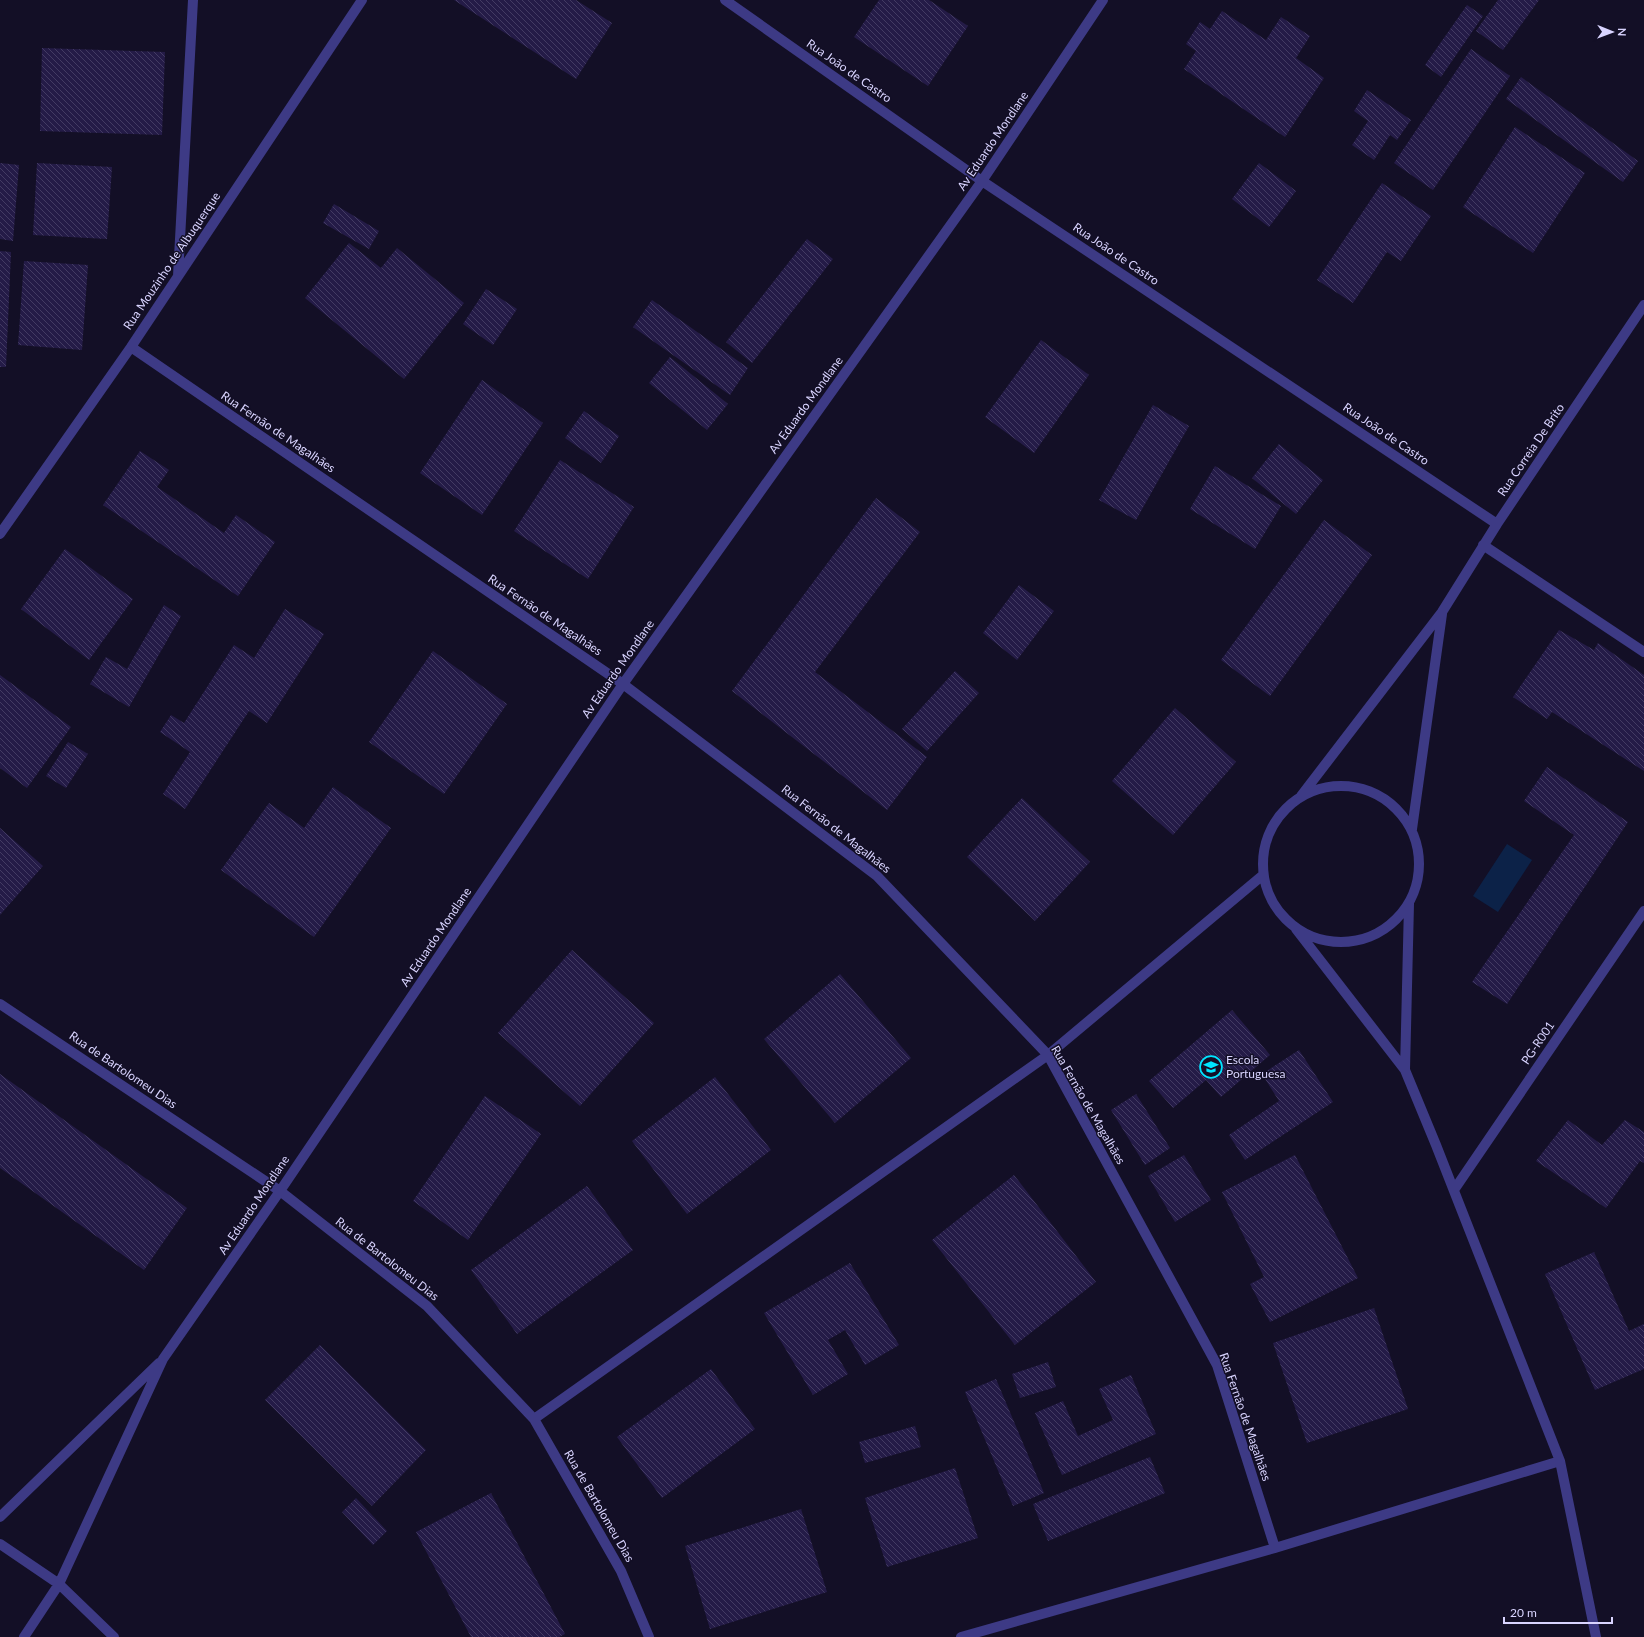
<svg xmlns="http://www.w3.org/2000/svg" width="1644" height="1637" viewBox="0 0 1644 1637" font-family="Lato,sans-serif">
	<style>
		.water { fill: #0c2248 }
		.building { fill: url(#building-back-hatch) }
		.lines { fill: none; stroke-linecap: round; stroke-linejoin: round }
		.minor { stroke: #3d3a85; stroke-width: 10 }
		.labels { text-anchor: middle; stroke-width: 3; stroke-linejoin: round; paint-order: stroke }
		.street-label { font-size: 12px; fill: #d9d4ff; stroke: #130f26 }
		.poi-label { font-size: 12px; fill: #d9d4ff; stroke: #130f26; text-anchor: start }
	</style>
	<defs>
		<pattern id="building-back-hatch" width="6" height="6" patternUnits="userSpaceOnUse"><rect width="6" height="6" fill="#241b47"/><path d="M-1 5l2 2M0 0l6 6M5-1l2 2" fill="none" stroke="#433b63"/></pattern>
	</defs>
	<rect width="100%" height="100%" fill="#130f26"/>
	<path class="water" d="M1507,844L1532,860L1498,912L1473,896Z"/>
	<path class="building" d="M454,0H576L612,23L576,79Z
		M879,0H929L968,26L928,86L854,37Z
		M1498,0H1539L1503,50L1476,31Z
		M1467,5L1483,16L1441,77L1425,65Z
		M1222,11L1266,40L1281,17L1310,36L1296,58L1324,78L1285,137L1184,69L1196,51L1186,44L1200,22L1210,29Z
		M42,48L165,52L162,135L40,131Z
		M1471,49L1510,76L1433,190L1394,163Z
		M1521,77L1638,161L1623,182L1506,99Z
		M1367,90L1411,120L1397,140L1390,135L1374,160L1352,145L1368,121L1354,111Z
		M1515,127L1585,173L1533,253L1463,207Z
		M0,163L19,165L13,241L0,239Z
		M37,163L112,167L107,239L33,235Z
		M1259,163L1296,191L1269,227L1232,199Z
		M1382,183L1431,216L1401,261L1387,252L1353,303L1317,280Z
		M334,204L379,231L369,249L323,223Z
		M807,239L833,259L752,363L726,342Z
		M349,243L381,268L397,248L464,303L404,379L305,298Z
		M0,251L11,252L6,367H0Z
		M24,261L88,265L82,350L18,345Z
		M486,289L517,309L493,345L463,324Z
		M652,300L748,368L730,395L633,327Z
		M1041,340L1089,375L1034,453L985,417Z
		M670,357L728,404L707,430L649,383Z
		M482,380L543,423L482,515L420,473Z
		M1153,405L1189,426L1136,520L1099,500Z
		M584,411L619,436L601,463L565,438Z
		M1279,444L1323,480L1296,514L1252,478Z
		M140,451L169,470L157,487L224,533L236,515L275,542L238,596L103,505Z
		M560,460L634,507L588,579L514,531Z
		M1215,466L1281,506L1255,549L1190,509Z
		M876,498L920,532L815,672L927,757L887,810L732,691Z
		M1324,520L1372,555L1270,696L1221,660Z
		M65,549L133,599L89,660L21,609Z
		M1019,585L1054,611L1017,660L983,633Z
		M164,605L181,616L129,707L90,684L106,657L127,669Z
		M285,609L324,634L267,723L249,711L185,809L163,794L190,752L160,732L171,715L184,723L234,645L254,658Z
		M1559,630L1594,650L1598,643L1644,675V771L1552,712L1547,719L1513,697Z
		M433,651L507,704L444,794L369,742Z
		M955,671L979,693L927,751L902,729Z
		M0,675L71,727L27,788L0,768Z
		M1175,708L1236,762L1173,835L1112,781Z
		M68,742L88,754L66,788L46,776Z
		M1547,767L1628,822L1507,1004L1472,982L1574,835L1524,801Z
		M333,787L391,828L314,937L221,870L269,803L304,828Z
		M1022,798L1090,862L1035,921L967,857Z
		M0,828L43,866L0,915Z
		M572,950L654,1023L580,1106L498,1033Z
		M840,974L911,1058L835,1123L764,1039Z
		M1232,1010L1270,1055L1221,1097L1206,1080L1173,1108L1149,1081Z
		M1299,1050L1333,1102L1245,1160L1229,1135L1279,1101L1262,1074Z
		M0,1074L187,1208L144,1270L0,1168Z
		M715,1077L771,1150L687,1214L632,1141Z
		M1136,1094L1170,1148L1145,1165L1111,1110Z
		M485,1096L541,1134L468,1240L413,1201Z
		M1568,1120L1602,1145L1625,1120L1644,1132V1163L1640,1161L1606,1208L1536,1161Z
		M1184,1155L1211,1200L1175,1222L1148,1176Z
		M1295,1155L1358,1278L1270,1322L1250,1284L1264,1277L1222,1192Z
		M1014,1175L1096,1282L1015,1345L932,1240Z
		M587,1186L633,1250L517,1334L471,1270Z
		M1594,1252L1629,1331L1644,1324V1369L1595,1390L1545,1274Z
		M850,1263L899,1345L865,1365L845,1330L828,1340L848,1374L813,1395L764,1313Z
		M1374,1308L1408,1409L1307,1443L1273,1343Z
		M320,1345L426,1450L372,1506L265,1400Z
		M1048,1362L1056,1387L1020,1398L1012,1374Z
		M711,1369L755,1429L662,1498L617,1437Z
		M1131,1375L1156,1434L1062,1475L1035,1413L1063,1401L1078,1436L1113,1420L1099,1389Z
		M996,1379L1044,1493L1013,1506L965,1392Z
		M915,1426L921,1447L865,1463L859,1442Z
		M1150,1457L1165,1493L1048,1541L1033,1504Z
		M955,1468L978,1538L887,1567L865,1498Z
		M491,1493L565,1634L559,1637H471L416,1532Z
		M356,1498L387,1531L373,1545L342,1512Z
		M801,1509L827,1592L710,1629L685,1546Z"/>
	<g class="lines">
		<path class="minor" d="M725,0L982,181L1497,524
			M178,276L193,0
			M131,347L623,684L877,876L1048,1055L1217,1365L1275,1548
			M0,534L131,347L362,0
			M1483,545L1644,652
			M1263 864a78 78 0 1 1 156 0a78 78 0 1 1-156 0Z
			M1301,796L1442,612L1497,524L1644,305
			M1412,829L1442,614
			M1296,929L1405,1070L1436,1145L1560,1461L1596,1637
			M0,1004L280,1191L427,1306L534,1419L621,1571L649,1637
			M1405,1070L1409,904
			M1454,1190L1644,911
			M534,1419L1048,1055L1263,875
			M0,1517L159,1363
			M0,1544L59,1584L114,1637
			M24,1637L59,1584L163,1359L280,1191L623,684L982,181L1103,0
			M961,1637L1275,1548L1560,1461"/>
	</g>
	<defs>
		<g id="school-ring" transform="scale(1.15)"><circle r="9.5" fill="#130f26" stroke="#00e5ff" stroke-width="1.5"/><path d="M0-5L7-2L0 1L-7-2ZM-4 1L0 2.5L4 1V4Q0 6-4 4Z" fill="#00e5ff"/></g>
	</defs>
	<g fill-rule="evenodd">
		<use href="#school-ring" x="1211" y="1067"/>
	</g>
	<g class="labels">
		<g class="street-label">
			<text transform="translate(849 71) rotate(35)" y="4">Rua João de Castro</text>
			<text transform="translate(993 141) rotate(-56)" y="4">Av Eduardo Mondlane</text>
			<text transform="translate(1116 254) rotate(34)" y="4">Rua João de Castro</text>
			<text transform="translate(172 261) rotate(-56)" y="4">Rua Mouzinho de Albuquerque</text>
			<text transform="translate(806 405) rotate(-54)" y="4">Av Eduardo Mondlane</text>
			<text transform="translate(278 432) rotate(34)" y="4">Rua Fernão de Magalhães</text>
			<text transform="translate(1386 434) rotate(34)" y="4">Rua João de Castro</text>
			<text transform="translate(1531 450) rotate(-56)" y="4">Rua Correia De Brito</text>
			<text transform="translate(545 615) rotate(34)" y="4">Rua Fernão de Magalhães</text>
			<text transform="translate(618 669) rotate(-55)" y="4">Av Eduardo Mondlane</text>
			<text transform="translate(836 829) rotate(38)" y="4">Rua Fernão de Magalhães</text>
			<text transform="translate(436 937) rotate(-56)" y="4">Av Eduardo Mondlane</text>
			<text transform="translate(1538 1043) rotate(-56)" y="4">PG-R001</text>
			<text transform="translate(123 1070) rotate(34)" y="4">Rua de Bartolomeu Dias</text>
			<text transform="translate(1088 1105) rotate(60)" y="4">Rua Fernão de Magalhães</text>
			<text transform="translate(254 1205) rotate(-56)" y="4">Av Eduardo Mondlane</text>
			<text transform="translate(387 1259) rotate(38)" y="4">Rua de Bartolomeu Dias</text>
			<text transform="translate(1245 1417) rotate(71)" y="4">Rua Fernão de Magalhães</text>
			<text transform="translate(599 1506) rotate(60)" y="4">Rua de Bartolomeu Dias</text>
		</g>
		<g class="poi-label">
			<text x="1226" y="1064">Escola<tspan x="1226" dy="14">Portuguesa</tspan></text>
		</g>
	</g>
	<g transform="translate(1612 32) rotate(91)" stroke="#130f26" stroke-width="3" paint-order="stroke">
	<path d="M0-3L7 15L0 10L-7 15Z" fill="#d9d4ff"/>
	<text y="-6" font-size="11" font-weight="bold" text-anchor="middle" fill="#d9d4ff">N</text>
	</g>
	<path d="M1504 1617v6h108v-6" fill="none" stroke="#d9d4ff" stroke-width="2"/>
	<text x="1510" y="1617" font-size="12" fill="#d9d4ff" stroke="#130f26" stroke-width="3" paint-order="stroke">20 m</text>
</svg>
